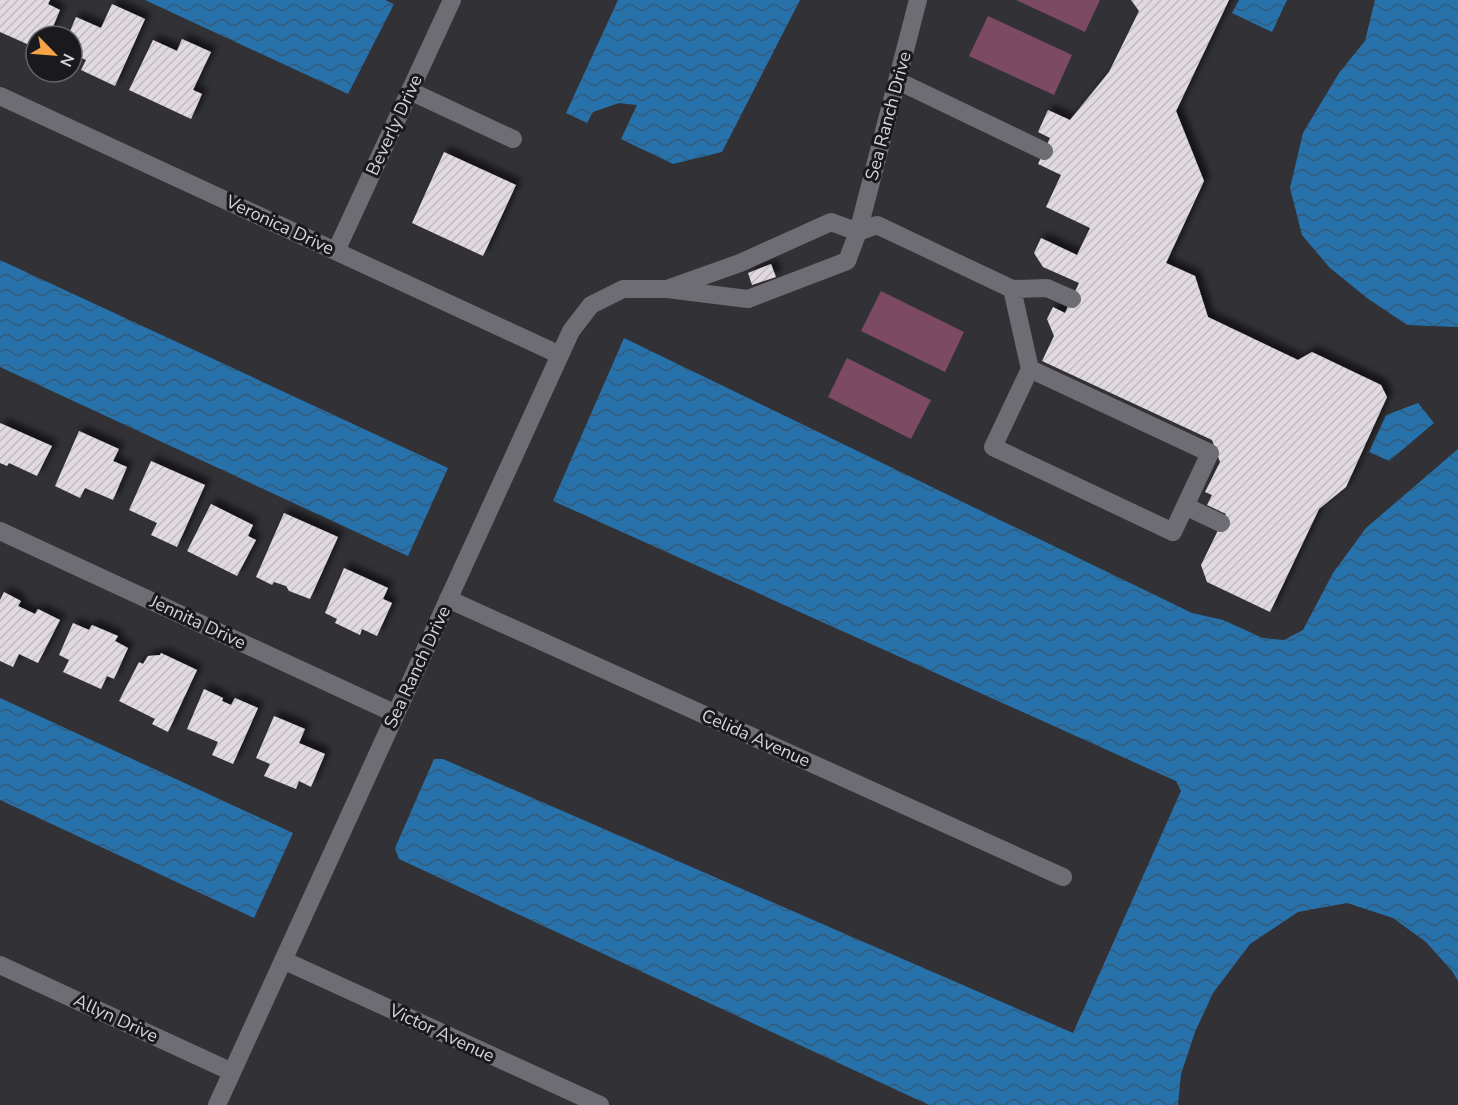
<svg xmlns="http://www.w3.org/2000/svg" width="1458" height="1105" viewBox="0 0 1458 1105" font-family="'Nunito Sans',sans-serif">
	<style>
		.pitch { fill: #7d4a63 }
		.water { fill: url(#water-waves) }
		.building { fill: url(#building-hatch); filter: url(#shadow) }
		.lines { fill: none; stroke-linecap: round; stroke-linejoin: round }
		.minor { stroke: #6f6d74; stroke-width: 18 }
		.labels { text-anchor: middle; stroke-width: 6; stroke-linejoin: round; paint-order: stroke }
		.street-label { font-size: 18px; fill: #d4d3d7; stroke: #1a191c }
	</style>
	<defs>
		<pattern id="water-waves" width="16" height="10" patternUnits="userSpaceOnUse" patternTransform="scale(1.5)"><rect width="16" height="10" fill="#2872ab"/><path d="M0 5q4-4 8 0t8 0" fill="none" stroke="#335b7b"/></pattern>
		<pattern id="building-hatch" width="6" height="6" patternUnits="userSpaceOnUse" patternTransform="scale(1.5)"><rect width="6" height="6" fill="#e0dae0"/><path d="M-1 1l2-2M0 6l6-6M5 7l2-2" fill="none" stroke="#c0bbc0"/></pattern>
		<filter id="shadow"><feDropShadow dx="5.5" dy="-5.5" stdDeviation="3" flood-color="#0009"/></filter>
	</defs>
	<rect width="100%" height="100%" fill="#323136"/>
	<path class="pitch" d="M1016,0H1100L1085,32Z
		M988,16L1072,55L1054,95L969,56Z
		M881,291L964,332L945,372L861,331Z
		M847,358L931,400L911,439L828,397Z"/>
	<path class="water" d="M145,0H385L394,4L348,94Z
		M618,0H800L722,152L673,164L621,139L637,105L619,103L593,112L587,123L566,113Z
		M1239,0H1287L1272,32L1232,13Z
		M1375,0H1458V327L1407,325L1367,298L1330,268L1302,235L1290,188L1303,133L1339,73L1365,41Z
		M0,260L448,468L408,556L0,367Z
		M624,338L1192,613L1223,620L1263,638L1284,640L1303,630L1333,573L1366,528L1458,449V981L1452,971L1426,942L1393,918L1347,903L1298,912L1250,944L1213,993L1195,1032L1181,1074L1178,1105H929L399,859L395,848L434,759H443L1073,1033L1181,791L1176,781L553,501Z
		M1418,403L1434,423L1389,461L1369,452L1386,415Z
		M0,698L293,833L254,918L0,800Z"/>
	<path class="building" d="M0,0H50L48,4L60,10L49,36H36V48L0,32Z
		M1131,0H1229L1176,111L1204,181L1166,263L1195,276L1208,317L1298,360L1312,352L1381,385L1387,397L1346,487L1319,509L1270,612L1207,582L1201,565L1226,514L1207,505L1212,495L1205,492L1220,462L1212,440L1042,361L1054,336L1047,319L1053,307L1065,313L1079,283L1043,267L1034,253L1041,238L1077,255L1090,228L1046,207L1061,175L1038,164L1050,138L1038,132L1048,110L1070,120L1109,72L1139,11Z
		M112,4L145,19L115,86L81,70L86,60L72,54V36H68L76,17L101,28Z
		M182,39L211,52L193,90L202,94L191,119L129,90L153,40L177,51Z
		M444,152L516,185L483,256L412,223Z
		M771,264L776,277L752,285L748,273Z
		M0,423L52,446L37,476L9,463L7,466L0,463Z
		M79,431L119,449L113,461L127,467L113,500L85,488L80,498L55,486Z
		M151,461L205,485L177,547L151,535L157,523L129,510Z
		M211,504L253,525L248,536L256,540L237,576L187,551Z
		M284,513L338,537L310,599L289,591L286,586L274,582L272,585L256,577Z
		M344,568L388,588L383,599L392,603L377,636L362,629L360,635L335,623L337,619L325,613Z
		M4,592L21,601L18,606L35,614L38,609L60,620L38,663L19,654L13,667L0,661V600Z
		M73,623L89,630L92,625L118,636L115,641L128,648L114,679L107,676L101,689L63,672L69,660L59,655Z
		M161,653L197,670L168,732L152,724L155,719L119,701L139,662L143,664L148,656L160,655Z
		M204,689L223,698L222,701L231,705L235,698L258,708L233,764L212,755L218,742L187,729Z
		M274,716L305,729L299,743L325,754L311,787L299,781L296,789L264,776L270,764L256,758Z"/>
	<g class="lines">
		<path class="minor" d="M898,81L1044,151
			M410,91L513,139
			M0,96L560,355
			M831,222L858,232L847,261L748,299L667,289L740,263Z
			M858,232L877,225L1012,289L1030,369
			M858,232L918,0
			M336,251L452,0
			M1012,289L1047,288L1072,299
			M1030,369L1210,453L1173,532L993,447Z
			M1185,506L1221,523
			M0,531L396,714
			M448,599L1063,877
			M283,960L600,1105
			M0,965L232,1072
			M217,1105L571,331L591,305L623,289H667"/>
	</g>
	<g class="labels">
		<g class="street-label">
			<text transform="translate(888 116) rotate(-75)" y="6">Sea Ranch Drive</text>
			<text transform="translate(394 125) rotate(-65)" y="6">Beverly Drive</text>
			<text transform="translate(280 225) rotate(25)" y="6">Veronica Drive</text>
			<text transform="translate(198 622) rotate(25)" y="6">Jennita Drive</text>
			<text transform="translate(417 667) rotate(-65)" y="6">Sea Ranch Drive</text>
			<text transform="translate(756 738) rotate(24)" y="6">Celida Avenue</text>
			<text transform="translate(116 1018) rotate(25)" y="6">Allyn Drive</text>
			<text transform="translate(442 1033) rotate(25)" y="6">Victor Avenue</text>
		</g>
	</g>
	<g transform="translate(54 54) rotate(115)"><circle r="28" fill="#1a191c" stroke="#646367" stroke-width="1.5"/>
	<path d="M0-4.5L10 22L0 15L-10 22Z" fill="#f4a444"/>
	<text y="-9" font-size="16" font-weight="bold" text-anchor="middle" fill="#d4d3d7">N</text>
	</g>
</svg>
